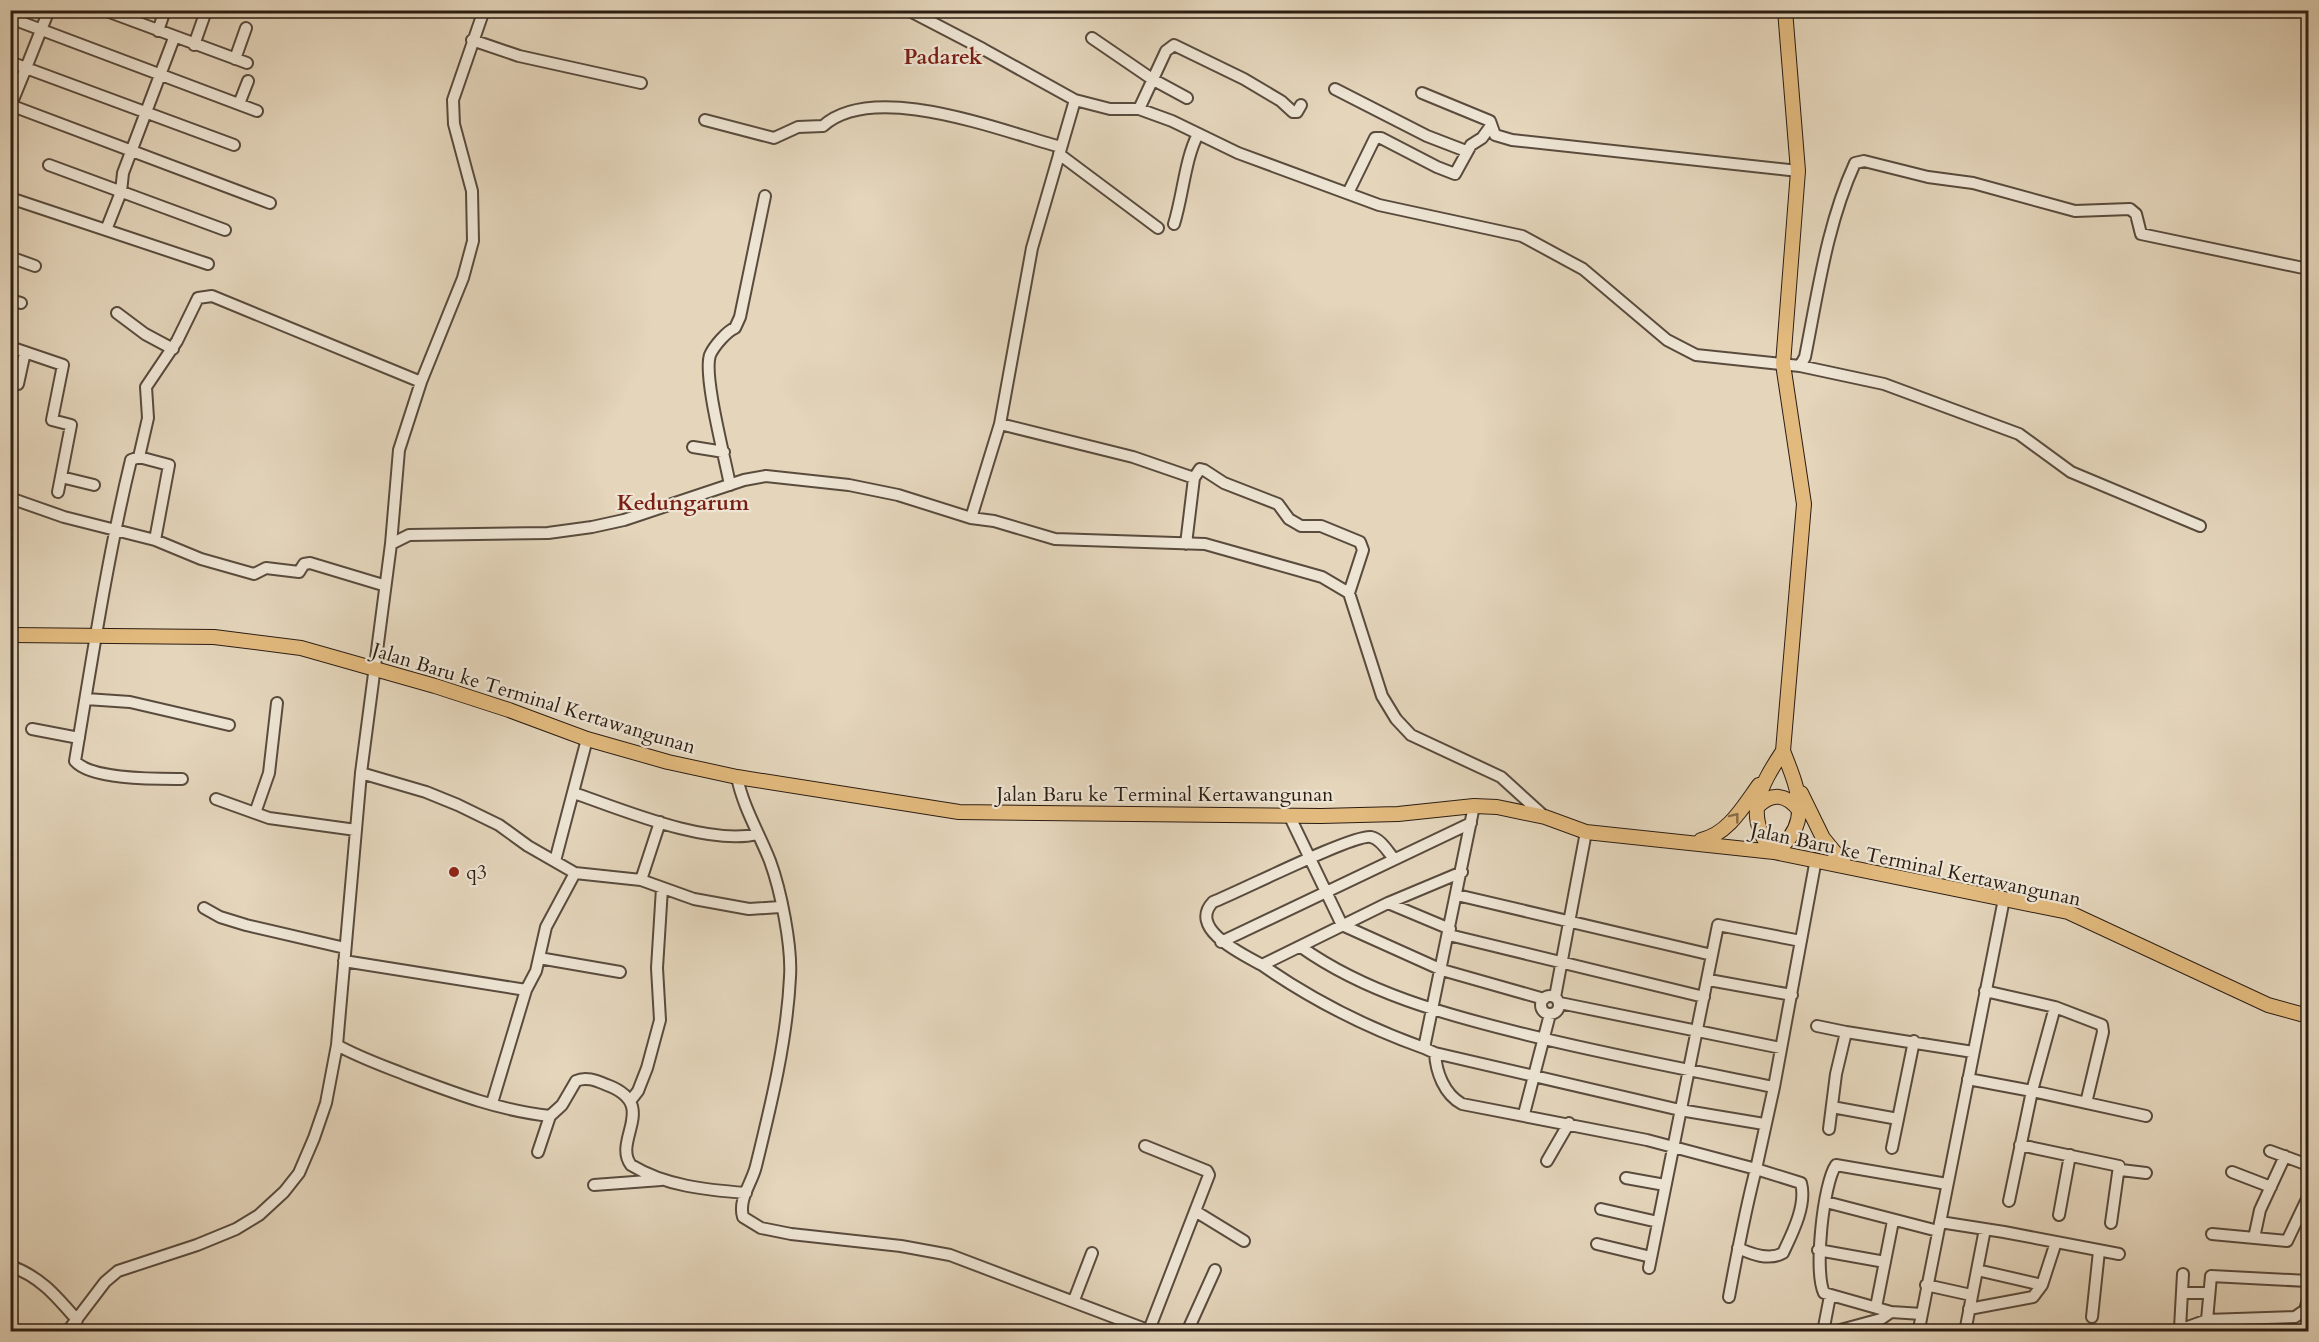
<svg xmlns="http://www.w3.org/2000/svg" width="2319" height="1342" viewBox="0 0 2319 1342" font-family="Cardo,serif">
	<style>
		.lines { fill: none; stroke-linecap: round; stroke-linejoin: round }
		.minor-casing { stroke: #594b3d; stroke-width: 14 }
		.major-casing { stroke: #2b1d13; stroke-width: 16 }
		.minor { stroke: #ede4d3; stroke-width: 10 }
		.major { stroke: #e2ba7e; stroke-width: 14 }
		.oneway { stroke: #866c48 }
		.poi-dot { fill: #8f2418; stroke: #ede4d3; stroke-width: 2 }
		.labels { text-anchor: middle; stroke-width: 4.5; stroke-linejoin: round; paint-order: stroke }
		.street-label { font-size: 20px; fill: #2b1d13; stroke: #ede4d3 }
		.poi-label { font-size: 20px; fill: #2b1d13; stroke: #ede4d3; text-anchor: start }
		.quarter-label { font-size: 22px; font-weight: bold; fill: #7a1f14; stroke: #ede4d3 }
	</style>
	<rect width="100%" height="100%" fill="#e4d5bb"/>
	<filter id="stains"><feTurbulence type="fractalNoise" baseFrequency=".00333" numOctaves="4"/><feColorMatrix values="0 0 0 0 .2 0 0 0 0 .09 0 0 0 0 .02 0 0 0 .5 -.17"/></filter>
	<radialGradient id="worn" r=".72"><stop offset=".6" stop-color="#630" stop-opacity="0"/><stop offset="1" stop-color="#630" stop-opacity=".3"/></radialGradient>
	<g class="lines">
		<g class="minor-casing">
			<path id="minor" d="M104,10L247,63
				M10,18L257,111
				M158,31L165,10
				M1092,38L1152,79L1187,98
				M472,40L519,56L641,83
				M194,45L206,11
				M235,59L246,28
				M10,62L26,68L49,10
				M1335,89L1427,136L1466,151
				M1422,93L1490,121L1495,135L1512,140L1798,171
				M1075,100L1110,109H1139L1172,121L1238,153L1379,205L1522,236L1583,269L1667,340L1696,355L1800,366L1884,384L2019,434L2071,472L2200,526
				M239,104L248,81
				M10,105L270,203
				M10,107L26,68L234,145
				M1139,109L1166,51L1174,45L1244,79L1281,101L1293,112H1297L1301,105
				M705,120L774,138L798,127L823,126C874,80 1001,131 1061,147
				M1059,154L1158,228
				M49,165L225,230
				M1348,193L1375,138H1381L1437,167L1455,174L1471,145L1482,138L1490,127
				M10,198L208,264
				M1174,224C1183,195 1185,159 1198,134
				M106,230L121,192L123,173L174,38
				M10,257L35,266
				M10,300L21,303
				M117,313L145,334L173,349
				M10,347L63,365L52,420L71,425L58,492
				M1800,366L1805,357C1818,292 1827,224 1855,163L1864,161L1928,177L1973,183L2075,211L2130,209L2136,214L2141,234L2308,269
				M18,384L25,352
				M1000,424L1133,457L1194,478L1186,544
				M693,447L724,452
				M139,457L169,465L155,540
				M61,477L94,485
				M1194,478L1200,469L1204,470L1224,483L1278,504L1289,519L1301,526H1321L1360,542L1363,550L1349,593
				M730,485C725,458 703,376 710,355C714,346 727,331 735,328L740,317L765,196
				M10,498L64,517L155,540L201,559L254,574L266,568L299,572L304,564L310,563L383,585
				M971,518L994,521L1055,539L1205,544L1322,577L1349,593L1382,696L1396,719L1411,735L1501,777L1545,817
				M391,544L399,450L421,382L463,278L473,241L472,191L454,124L453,100L484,10
				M86,699L130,702L229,725
				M32,729L79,738
				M361,773L426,792L458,805L499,825L528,846L575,873
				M737,777C743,807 759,833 770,861C781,891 792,946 790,977C787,1040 771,1105 756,1166C752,1183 738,1199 743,1217L761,1228L791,1234L901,1246L950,1255L1153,1332
				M182,779C157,779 91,780 75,761C92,660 107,559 131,460L139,457L148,418L146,387L177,341L198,298L212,296L421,382
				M574,793C623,810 708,846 758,834
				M216,799L269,818L356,830
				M1474,806L1424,1048L1435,1053C1436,1072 1444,1094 1462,1104L1647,1140L1756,1169L1774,1087L1816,859
				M255,813L269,773L277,703
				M1289,815L1342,925L1442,970L1544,999
				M555,861L587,739
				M641,880L660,822
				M1457,895L1712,955
				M1388,903L1450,929
				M204,908L220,917L246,925L345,948
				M1449,935L1704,997
				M1221,942L1471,823
				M1301,947C1366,993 1444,1014 1520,1033C1604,1054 1689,1070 1774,1087
				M539,958L620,972
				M344,961L526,990
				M1262,965C1244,955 1187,929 1213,902C1239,892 1353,834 1371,837C1381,839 1388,852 1394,859
				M1709,980L1792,995
				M1985,991L2055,1007L2032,1091L2146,1116
				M1541 1005a9 9 0 1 1 18 0a9 9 0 1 1-18 0Z
				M1555,997L1586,832
				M1560,1003L1781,1048
				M2055,1007L2102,1025L2103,1032L2086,1103
				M1817,1026L1846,1032
				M337,1045C360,1058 384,1066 409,1076C454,1093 501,1111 550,1116L562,1105L576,1081C586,1076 597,1081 607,1085C660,1105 612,1140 631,1165C665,1186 707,1190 746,1193
				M1424,1048C1368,1028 1311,999 1262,965L1388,903L1462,872
				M1435,1053L1680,1110L1764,1124
				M1968,1079L2032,1091L2009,1201
				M631,1100L638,1091L647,1068L660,1020L657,968L662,888
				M492,1103L526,990L536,971L546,927L575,873L641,880L694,899L749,909L780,907
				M1832,1107L1898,1119L1914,1041
				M1524,1114L1550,1014
				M1829,1129L1836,1074L1846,1032L1973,1052
				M2020,1145L2119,1166L2111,1223
				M1145,1146L1207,1171L1209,1175L1149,1330
				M1892,1148L1898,1119
				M2270,1151L2308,1165
				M538,1152L550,1116
				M1547,1161L1569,1123
				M2121,1170L2146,1173
				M2232,1172L2271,1187
				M1626,1178L1665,1185
				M594,1185L661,1180
				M1826,1202L1938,1231
				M1601,1209L1658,1222
				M1195,1211L1244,1241
				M2059,1215L2070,1155
				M1940,1222L2004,1232L2119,1254
				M2212,1234L2287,1241L2308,1197
				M2254,1238L2260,1210L2285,1156
				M1597,1244L1651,1257
				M1818,1250L1885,1262
				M10,1266C40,1276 57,1297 77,1320
				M1649,1268L1718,925L1801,941
				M1977,1270L2042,1285
				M1926,1285L1971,1295
				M2182,1293H2209
				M1729,1297C1737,1254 1745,1211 1756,1169L1801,1183C1807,1205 1792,1234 1783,1253C1769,1261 1751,1254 1738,1248
				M1074,1300L1092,1253
				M1876,1307L1893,1221
				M1969,1309L2033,1297L2042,1285L2056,1242
				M1922,1314L1891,1312L1824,1293C1814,1271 1823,1184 1836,1165L1947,1184
				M2092,1317L2099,1251
				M2207,1320L2211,1276L2308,1281
				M2180,1328L2183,1274
				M1919,1329L2004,899
				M67,1332L105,1282L118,1271L197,1245L236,1229L259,1215L284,1192L299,1173L314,1138L326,1103L337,1045L361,773L391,544L409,535L548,533L592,527L624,520L744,480L766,476L849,485L898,495L971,518L1000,424L1032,248L1075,100L983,49L908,10
				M1187,1332L1215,1270
				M1823,1332L1830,1296
				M1833,1332L1881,1319L1891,1312
				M1965,1332L1985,1229
				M2174,1332L2207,1320L2295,1317L2305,1310L2308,1299"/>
		</g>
		<g class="major-casing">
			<path id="major" d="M10,635L214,637L301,648L435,686L509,710L587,739L668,762L737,777L959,812L1321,816L1398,814L1474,806L1497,807L1545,817L1586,832L1774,852L2068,912L2268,1005L2308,1016
				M1783,751C1760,786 1742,817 1774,852C1814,825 1798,789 1783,751L1804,504L1783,364L1798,171L1785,10
				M1801,793L1823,838L1845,865
				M1757,807C1772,792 1786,794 1799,810
				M1701,840C1728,834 1743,807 1759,785"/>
		</g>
		<use href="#minor" class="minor"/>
		<use href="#major" class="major"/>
	</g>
	<defs><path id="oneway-chevron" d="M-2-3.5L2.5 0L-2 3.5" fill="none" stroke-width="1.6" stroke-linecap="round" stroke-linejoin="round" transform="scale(1.5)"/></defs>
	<use class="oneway" href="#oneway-chevron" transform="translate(1735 817) rotate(-52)"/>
	<circle class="poi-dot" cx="454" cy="872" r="6"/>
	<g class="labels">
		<g class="street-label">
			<text transform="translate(534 698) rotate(17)" y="7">Jalan Baru ke Terminal Kertawangunan</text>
			<text x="1165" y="801">Jalan Baru ke Terminal Kertawangunan</text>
			<text transform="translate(1916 864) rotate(12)" y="7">Jalan Baru ke Terminal Kertawangunan</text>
		</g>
		<g class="poi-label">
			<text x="466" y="879">q3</text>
		</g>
		<g class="quarter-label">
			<text x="943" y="64">Padarek</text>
			<text x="683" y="510">Kedungarum</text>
		</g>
	</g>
	<rect width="2319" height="1342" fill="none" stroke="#e4d5bb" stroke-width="36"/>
	<rect x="12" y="12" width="2295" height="1318" fill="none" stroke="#2b1d13" stroke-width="3"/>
	<rect x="18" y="18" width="2283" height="1306" fill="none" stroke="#2b1d13" stroke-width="1.5"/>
	<rect width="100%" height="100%" filter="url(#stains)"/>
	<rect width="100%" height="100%" fill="url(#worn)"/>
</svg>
